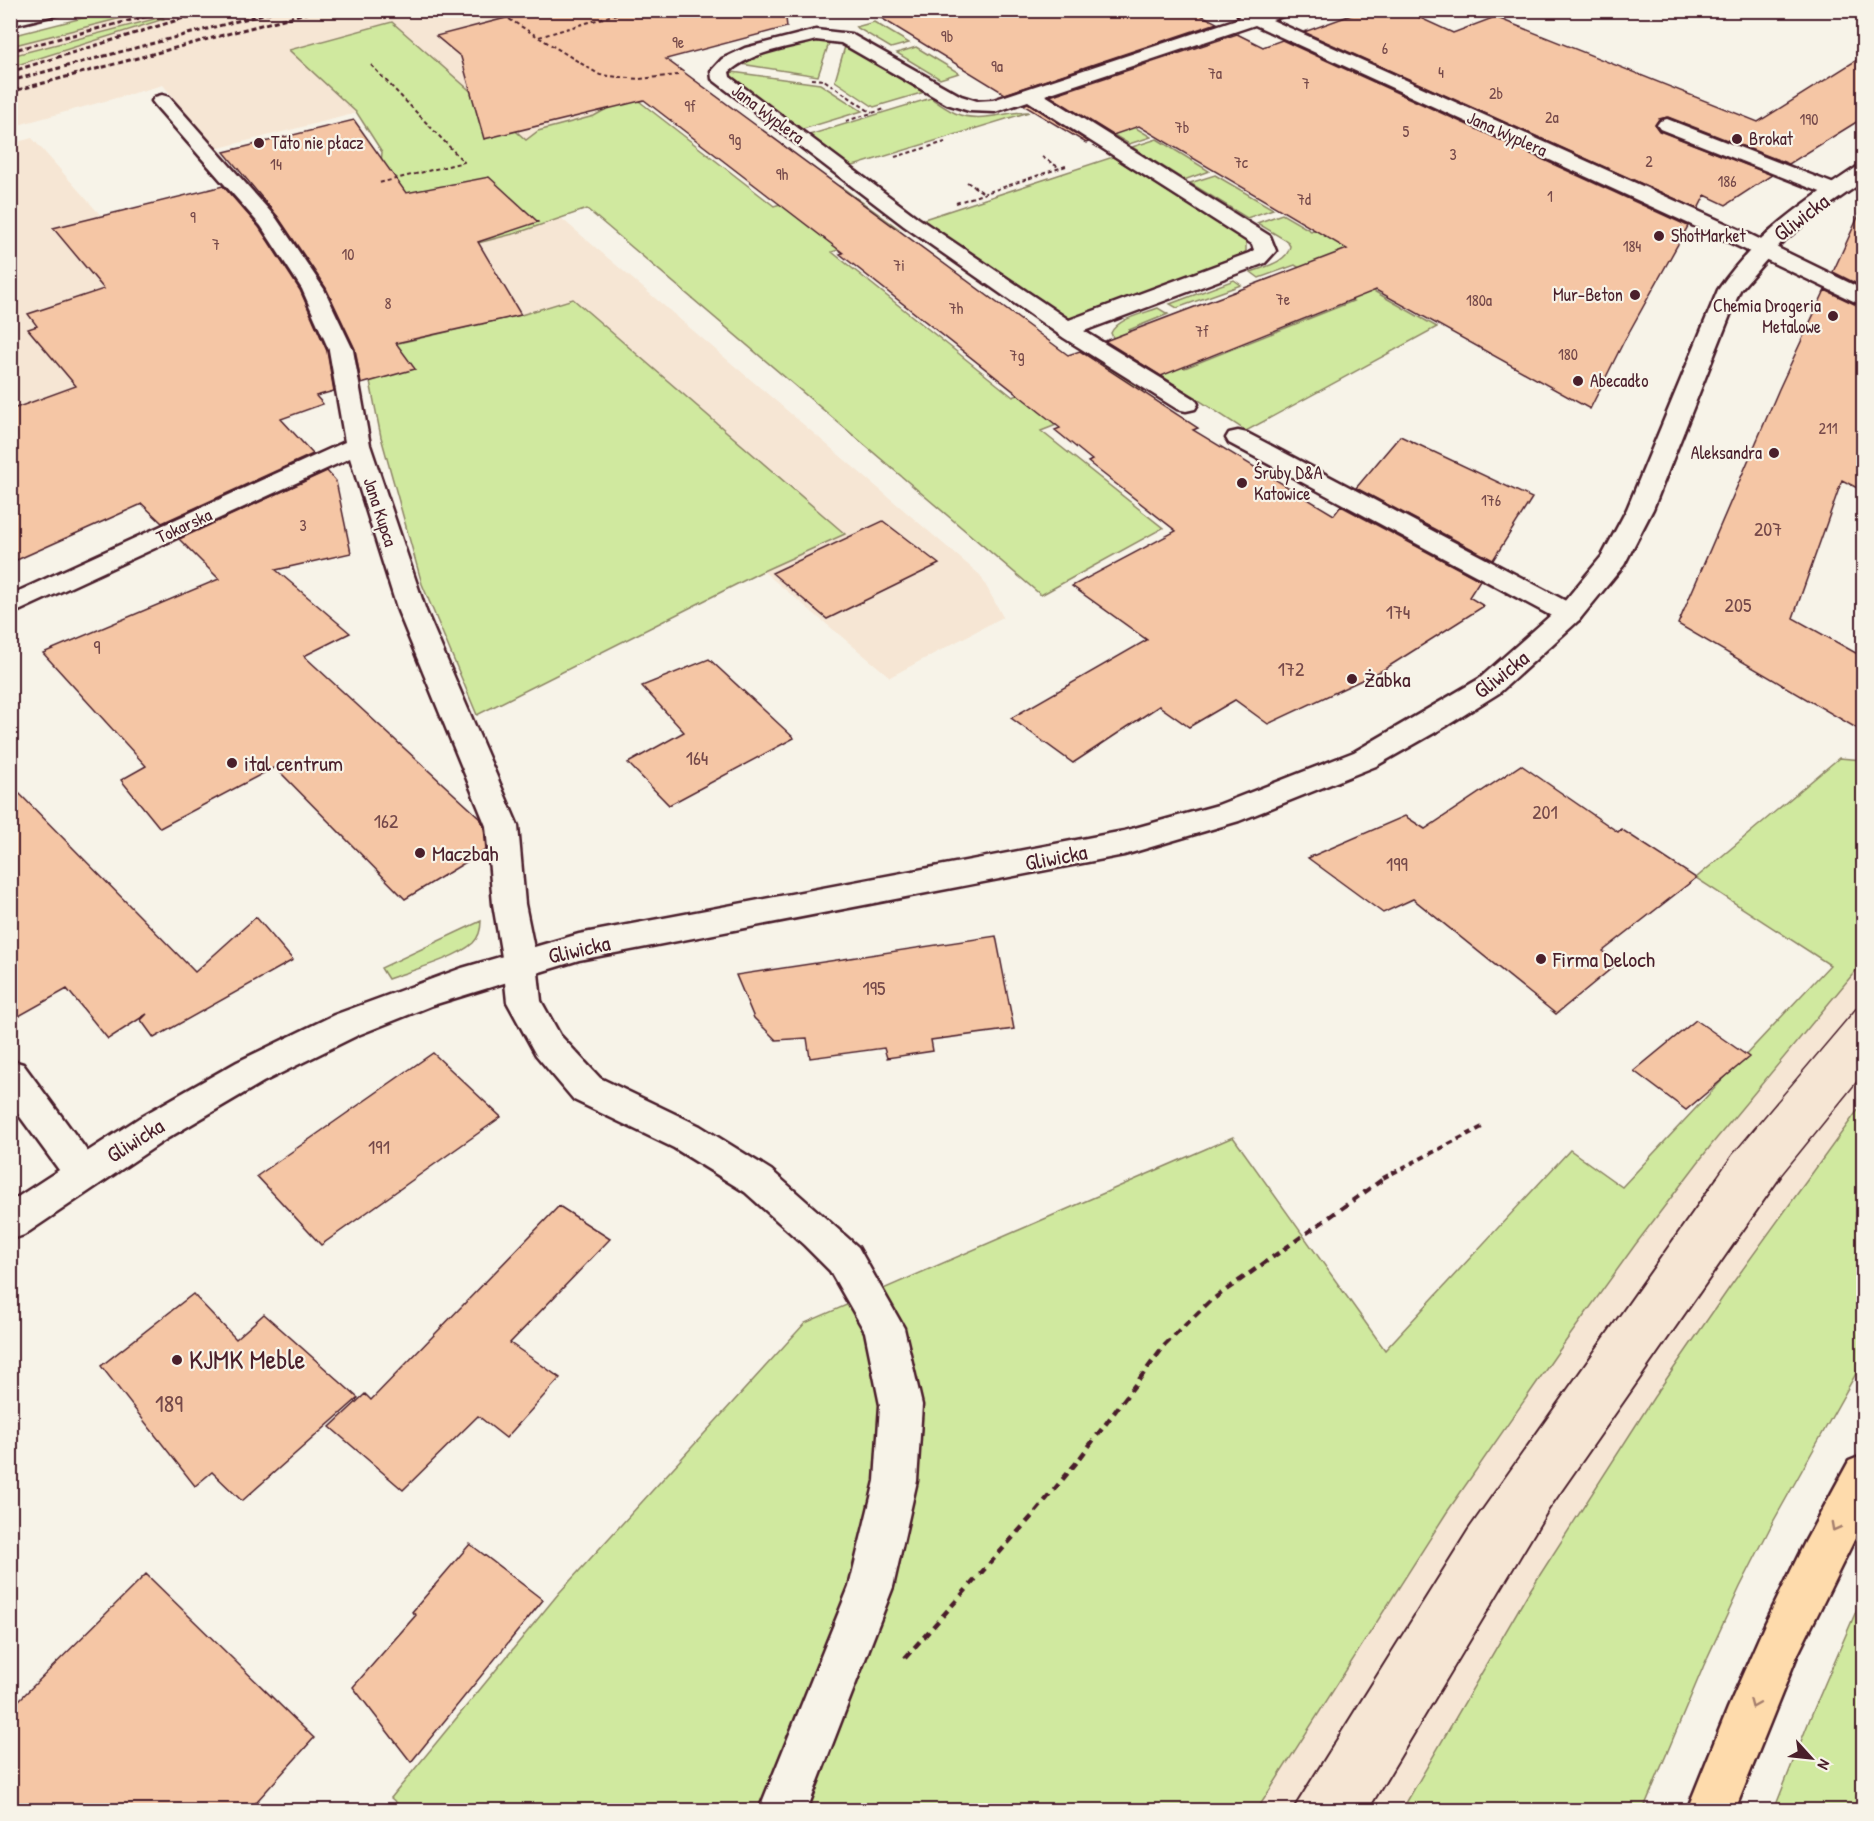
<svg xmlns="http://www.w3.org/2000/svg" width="1874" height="1821" viewBox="0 0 1874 1821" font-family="'Patrick Hand',sans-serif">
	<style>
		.built { fill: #f6e6d4 }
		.green { fill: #d0e99f; stroke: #8d8465; stroke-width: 1.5 }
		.building { fill: #f5c6a5; stroke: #4a1f2b; stroke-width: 1.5 }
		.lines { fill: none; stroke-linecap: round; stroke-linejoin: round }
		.service-casing { stroke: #4a1f2b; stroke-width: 5 }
		.minor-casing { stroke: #4a1f2b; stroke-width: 5 }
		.tertiary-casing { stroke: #4a1f2b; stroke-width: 5 }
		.primary-casing { stroke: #4a1f2b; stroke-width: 5 }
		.path-far2 { stroke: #4a1f2b; stroke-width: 2; stroke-dasharray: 4 3; stroke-linecap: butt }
		.path-far1 { stroke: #4a1f2b; stroke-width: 4; stroke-dasharray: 6 4.5; stroke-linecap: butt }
		.path { stroke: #4a1f2b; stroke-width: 4.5; stroke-dasharray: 8 6; stroke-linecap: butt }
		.service { fill: #f7f3e8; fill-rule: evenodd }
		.minor { fill: #f7f3e8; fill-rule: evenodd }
		.tertiary { fill: #f7f3e8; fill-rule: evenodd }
		.primary { fill: #fedbac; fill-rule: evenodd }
		.tram-far1 { stroke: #4a1f2b; stroke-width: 1.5 }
		.tram { stroke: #4a1f2b; stroke-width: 2 }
		.rail { stroke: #4a1f2b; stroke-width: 3; stroke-dasharray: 5 3; stroke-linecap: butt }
		.oneway { stroke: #a47d6c }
		.poi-dot { fill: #4a1f2b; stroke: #f7f3e8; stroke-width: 2 }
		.labels { text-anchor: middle; stroke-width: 4.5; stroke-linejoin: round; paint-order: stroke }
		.far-number-label { font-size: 16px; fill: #75494a }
		.far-street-label { font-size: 18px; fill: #4a1f2b; stroke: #f7f3e8 }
		.far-poi-label { font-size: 18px; fill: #4a1f2b; stroke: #f7f3e8; text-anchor: start }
		.number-label { font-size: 20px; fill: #75494a }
		.street-label { font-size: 22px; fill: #4a1f2b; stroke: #f7f3e8 }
		.poi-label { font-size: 22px; fill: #4a1f2b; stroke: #f7f3e8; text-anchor: start }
		.near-number-label { font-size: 24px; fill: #75494a }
		.near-poi-label { font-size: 27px; fill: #4a1f2b; stroke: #f7f3e8; text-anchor: start }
	</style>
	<rect width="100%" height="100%" fill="#f7f3e8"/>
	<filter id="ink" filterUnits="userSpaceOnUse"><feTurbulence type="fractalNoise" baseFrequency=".0167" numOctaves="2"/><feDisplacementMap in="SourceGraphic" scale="12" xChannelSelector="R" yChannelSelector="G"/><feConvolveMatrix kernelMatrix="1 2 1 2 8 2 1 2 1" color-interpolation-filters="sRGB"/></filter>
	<g filter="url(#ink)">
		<path class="built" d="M149,11H620L610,107L594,116L538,131L526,141L391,22L289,50L357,113L215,149L163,85L11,127V67L164,19L162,17L11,56V46Z
			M32,138L296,435L11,563L10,144Z
			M561,218L980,575L1003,617L890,677L763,571L844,535L573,299L521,315L478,243L517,233Z
			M1863,962V1103L1654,1397L1527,1595L1402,1810H1257L1447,1512L1558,1352L1635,1245L1712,1144Z"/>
		<path class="green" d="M110,11H149L11,46V36Z
			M162,17L164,19L11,67V56Z
			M392,22L526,140L538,131L594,116L610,107L635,98L774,206L840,186L899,229L832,252L1013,397L1102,363L1145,390L1041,431L1163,528L1041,595L587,209L517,233L478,243L376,222L382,152L357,113L289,50Z
			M874,22L909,43L891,48L856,27Z
			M815,39L830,40L818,76L741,64L752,57Z
			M846,43L928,91L874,107L835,81Z
			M916,47L959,73L940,79L897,53Z
			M732,72L820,84L862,111L800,130L729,77Z
			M1069,96L1510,234L1372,290L1437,327L1246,431L1131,356L1114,340L1111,333C1118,318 1143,314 1158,308L1168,314L1129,330L1185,368L1353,301L1295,265L1259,278L1251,272C1264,267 1288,262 1290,246L1287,241L1257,223L1282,214L1311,231L1369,210L1121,119L1151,137L1129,144L1078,114L1073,109Z
			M931,98C938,103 946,109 955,113C979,124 1005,111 1029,112L850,167L809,135Z
			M1157,139L1209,171L1184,180L1132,147Z
			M1113,157L1246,241V251L1237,258L1071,321L921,220Z
			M1215,175L1273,209L1247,218L1190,183Z
			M1234,280L1241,285L1177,308L1170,304Z
			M573,299L845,534L763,571L477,715L422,584L381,437L364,351L521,315Z
			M1839,758L1863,760V962L1712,1144L1635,1245L1558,1352L1447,1512L1257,1810H405L391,1798L559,1593L805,1323L1233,1137L1385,1350L1570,1150L1622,1187L1830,965L1696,878Z
			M481,921C481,930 479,937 473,943C457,958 410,971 388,979L381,968Z
			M1863,1103V1361L1773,1522L1740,1587L1704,1665L1643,1810H1402L1527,1595L1654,1397L1732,1284Z
			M1863,1595V1810H1774L1811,1716Z"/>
		<path class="building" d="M537,10H785L787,27L666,59L1068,355L1080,351L1198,428L1193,430L1334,515L1341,506L1480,580L1469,597L1484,606L1383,670L1268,724L1235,700L1189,727L1159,706L1073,763L1011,718L1147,640L1072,586L1176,531L1088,462L1092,460L1055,430L1060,428L840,254L843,253L644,100L484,139L461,57L436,36Z
			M868,10H1191L1217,23L1005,94Z
			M1365,10H1403L1453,33L1495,17L1758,122L1863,56V118L1789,164L1668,117L1659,119L1655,125L1659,131L1772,175L1726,205L1705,195L1698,209L1304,32Z
			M1237,34L1263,47L1282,40L1688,226L1623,343L1590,409L1376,290L1161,376L1105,341L1347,249L1139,126L1113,135L1050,96Z
			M1028,103L1089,142L1086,143L1023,105Z
			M354,120L406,193L489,177L538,222L478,242L521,315L396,343L415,369L361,384L355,349L326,288L278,217L224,152Z
			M223,186L259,227L300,290L327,351L334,391L316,396L323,404L281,419L313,454L162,523L142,504L10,563V410L76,386L28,329L37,326L28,314L104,289L53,228Z
			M1863,206V287L1833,272Z
			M1825,290L1863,308V491L1842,480L1793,618L1863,657V732L1678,624L1779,389Z
			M1400,436L1532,498L1493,560L1356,488Z
			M327,471L336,481L351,553L276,570L350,633L304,656L480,818L484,827L486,850L405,899L275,767L160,828L121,780L146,766L43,653L219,579L179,539Z
			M883,521L939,564L827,619L772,573Z
			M709,659L794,738L669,805L628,763L684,732L642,686Z
			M1521,765L1618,832L1621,829L1696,878L1603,951L1618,963L1556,1014L1413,899L1383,913L1308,858L1405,816L1425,829Z
			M10,784L195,972L256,917L293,960L154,1038L141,1020L147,1014L108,1039L67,989L10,1021Z
			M996,936L1014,1029L931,1040L933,1051L887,1058L884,1048L810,1058L807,1038L776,1040L754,1018L736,975Z
			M1696,1020L1749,1057L1686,1110L1634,1071Z
			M433,1053L501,1117L321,1245L257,1176Z
			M559,1206L610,1239L510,1343L560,1378L506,1438L478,1416L403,1490L330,1427L365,1394L371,1400Z
			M193,1294L236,1339L264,1314L358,1398L242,1501L212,1472L195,1486L101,1366Z
			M470,1544L543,1600L411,1762L353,1687L416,1615L412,1612Z
			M146,1574L314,1738L249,1810H10V1709Z"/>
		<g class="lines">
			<g class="service-casing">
				<path id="service" d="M1667,119L1842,187L1845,191L1842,195L1835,197L1828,195L1660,129L1657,125L1660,121Z
					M1238,431L1247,433L1579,608L1583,614L1579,620L1569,623L1559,620L1229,443L1226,438L1229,433Z
					M520,950L532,954L537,963L541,1001L560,1035L600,1078L700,1126L771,1170L858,1247L904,1328L922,1405L917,1481L893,1587L807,1810H759L849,1587L875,1481L880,1405L865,1332L830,1271L804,1245L745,1192L674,1148L574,1100L536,1055L507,1002L503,963L508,954Z
					M10,1060L23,1064L96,1163L102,1174L96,1185L83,1190L70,1185L10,1103Z"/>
			</g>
			<g class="minor-casing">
				<path id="minor" d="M1250,10C1261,14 1279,10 1291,10L1289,14L1272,20L1747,233L1864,290V306L1731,243L1255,25L1045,95L1270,236L1276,251L1265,263L1084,331L1195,399L1198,404L1195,409L1186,411L1177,409L1064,338L904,226L712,79L711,71L722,59L745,48L816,30L851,34L961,96L977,101L993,100L1240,18L1238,15L1241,11ZM816,40L841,43L947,104L969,111L995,112L1028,101L1252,244L1254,250L1249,253L1069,320L918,218L730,77L729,72C753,51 787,48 816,40Z
					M162,95L169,97L276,218L324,289L353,350L370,445L426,611L518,826L525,904L537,963L532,972L520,976L508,972L503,963L493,904L486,826L398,611L350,458L10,615V595L345,442L329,350L302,289L261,226L155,105L152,101L155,97Z"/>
			</g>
			<g class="tertiary-casing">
				<path id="tertiary" d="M30,10H61L59,14L10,26V16Z
					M1864,165V181L1815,215L1781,243L1740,290L1653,509L1624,565L1579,620L1499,693L1448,725L1376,766L1239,821L1124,855L579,960L433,1005L358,1035L263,1082L168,1138L24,1235L10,1240V1202L142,1116L237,1062L334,1015L462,968L579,934L1124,831L1218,805L1354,752L1479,679L1559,608L1602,556L1627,509L1718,290C1754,237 1804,202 1857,167Z"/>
			</g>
			<g class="primary-casing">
				<path id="primary" d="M1864,1455V1520L1797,1656L1735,1810H1687L1728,1708L1765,1624L1805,1542L1849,1461Z"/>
			</g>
			<path class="path-far2" d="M509,19L600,75L639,79L678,75
				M539,37L630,10
				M371,65L464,162L379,183
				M811,79L824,80L872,113
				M846,121L885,109
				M895,157L945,142
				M1042,157L1060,168
				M967,182L985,194
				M956,203L1066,166"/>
			<path class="path-far1" d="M1383,1178L1482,1127"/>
			<path class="path" d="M905,1658L1033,1515L1077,1462L1165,1345L1209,1302L1386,1177"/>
			<use href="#service" class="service"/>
			<use href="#minor" class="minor"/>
			<use href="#tertiary" class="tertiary"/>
			<use href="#primary" class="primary"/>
			<path class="tram-far1" d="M1716,1178L1732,1155L1864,999
				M1779,1178L1864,1073"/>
			<path class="tram" d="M1292,1810L1468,1529L1717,1177
				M1369,1810L1549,1510L1781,1177"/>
			<path class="rail" d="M10,51L171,10
				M10,72L210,10
				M10,81L279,10
				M10,92L317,10"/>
		</g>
		<defs><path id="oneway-chevron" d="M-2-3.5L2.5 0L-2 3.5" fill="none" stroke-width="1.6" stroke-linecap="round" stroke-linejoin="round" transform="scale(1.5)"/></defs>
		<g class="oneway">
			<use href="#oneway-chevron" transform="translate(1835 1527) rotate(118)"/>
			<use href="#oneway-chevron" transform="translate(1754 1704) rotate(113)"/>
		</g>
	</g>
	<g class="poi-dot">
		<circle cx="1737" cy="139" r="6"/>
		<circle cx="259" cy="143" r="6"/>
		<circle cx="1659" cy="236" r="6"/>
		<circle cx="1635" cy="295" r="6"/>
		<circle cx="1833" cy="316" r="6"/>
		<circle cx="1578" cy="381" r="6"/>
		<circle cx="1774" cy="453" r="6"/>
		<circle cx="1242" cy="483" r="6"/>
		<circle cx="1352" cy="679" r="6"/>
		<circle cx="232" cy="763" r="6"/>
		<circle cx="420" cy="853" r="6"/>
		<circle cx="1541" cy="959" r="6"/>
		<circle cx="177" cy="1360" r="6"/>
	</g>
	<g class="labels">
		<g class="far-number-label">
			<text x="947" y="42">9b</text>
			<text x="678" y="48">9e</text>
			<text x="1385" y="54">6</text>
			<text x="997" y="72">9a</text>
			<text x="1441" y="78">4</text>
			<text x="1215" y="79">7a</text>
			<text x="1306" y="89">7</text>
			<text x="1496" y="99">2b</text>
			<text x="690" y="112">9f</text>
			<text x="1552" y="123">2a</text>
			<text x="1809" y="125">190</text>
			<text x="1182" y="133">7b</text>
			<text x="1406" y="137">5</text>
			<text x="735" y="145">9g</text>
			<text x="1453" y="160">3</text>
			<text x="1649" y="167">2</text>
			<text x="1241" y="168">7c</text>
			<text x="276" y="170">14</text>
			<text x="782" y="180">9h</text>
			<text x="1727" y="187">186</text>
			<text x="1550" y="202">1</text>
			<text x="1304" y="205">7d</text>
			<text x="193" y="223">9</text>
			<text x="216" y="250">7</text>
			<text x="1632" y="252">184</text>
			<text x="348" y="260">10</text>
			<text x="899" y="271">7i</text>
			<text x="1283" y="305">7e</text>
			<text x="1479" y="306">180a</text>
			<text x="388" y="309">8</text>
			<text x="956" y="314">7h</text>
			<text x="1202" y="337">7f</text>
			<text x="1568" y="360">180</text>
			<text x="1017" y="361">7g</text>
			<text x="1828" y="434">211</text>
			<text x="1491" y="506">176</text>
			<text x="303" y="531">3</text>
		</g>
		<g class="far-street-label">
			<text transform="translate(768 114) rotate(37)" y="6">Jana Wyplera</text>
			<text transform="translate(1507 134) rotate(24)" y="6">Jana Wyplera</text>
			<text transform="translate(380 512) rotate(72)" y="6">Jana Kupca</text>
			<text transform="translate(184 526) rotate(-25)" y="6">Tokarska</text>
		</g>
		<g class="far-poi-label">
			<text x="1749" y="145">Brokat</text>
			<text x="271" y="149">Tato nie płacz</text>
			<text x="1671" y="242">ShotMarket</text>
			<text x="1623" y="301" text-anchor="end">Mur-Beton</text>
			<text x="1821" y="312" text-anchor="end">Chemia Drogeria<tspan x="1821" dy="21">Metalowe</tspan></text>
			<text x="1590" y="387">Abecadło</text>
			<text x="1762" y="459" text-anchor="end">Aleksandra</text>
			<text x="1254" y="479">Śruby D&amp;A<tspan x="1254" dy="21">Katowice</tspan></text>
		</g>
		<g class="number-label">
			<text x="1768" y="536">207</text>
			<text x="1738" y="612">205</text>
			<text x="1398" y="619">174</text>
			<text x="97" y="654">9</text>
			<text x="1291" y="676">172</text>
			<text x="697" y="765">164</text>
			<text x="1545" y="819">201</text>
			<text x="386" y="828">162</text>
			<text x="1397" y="871">199</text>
			<text x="874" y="995">195</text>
			<text x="379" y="1154">191</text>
		</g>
		<g class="street-label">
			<text transform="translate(1801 217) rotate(-37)" y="8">Gliwicka</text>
			<text transform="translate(1501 674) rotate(-38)" y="8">Gliwicka</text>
			<text transform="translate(1056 857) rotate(-11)" y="8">Gliwicka</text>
			<text transform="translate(579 949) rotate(-13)" y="8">Gliwicka</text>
			<text transform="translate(135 1140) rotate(-32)" y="8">Gliwicka</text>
		</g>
		<g class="poi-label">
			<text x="1364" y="687">Żabka</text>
			<text x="244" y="771">ital centrum</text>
			<text x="432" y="861">Maczbah</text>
			<text x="1553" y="967">Firma Deloch</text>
		</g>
		<g class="near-number-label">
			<text x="169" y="1412">189</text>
		</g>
		<g class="near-poi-label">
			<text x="189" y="1369">KJMK Meble</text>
		</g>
	</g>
	<rect width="1874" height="1821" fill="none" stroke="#f7f3e8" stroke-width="36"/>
	<rect x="18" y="18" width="1838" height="1785" fill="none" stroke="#4a1f2b" stroke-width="2" filter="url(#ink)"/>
	<g transform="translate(1811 1758) rotate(117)" stroke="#f7f3e8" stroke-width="4.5" paint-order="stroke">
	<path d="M0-4.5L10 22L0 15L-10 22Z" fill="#4a1f2b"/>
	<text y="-9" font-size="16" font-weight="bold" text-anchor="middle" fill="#4a1f2b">N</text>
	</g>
</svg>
